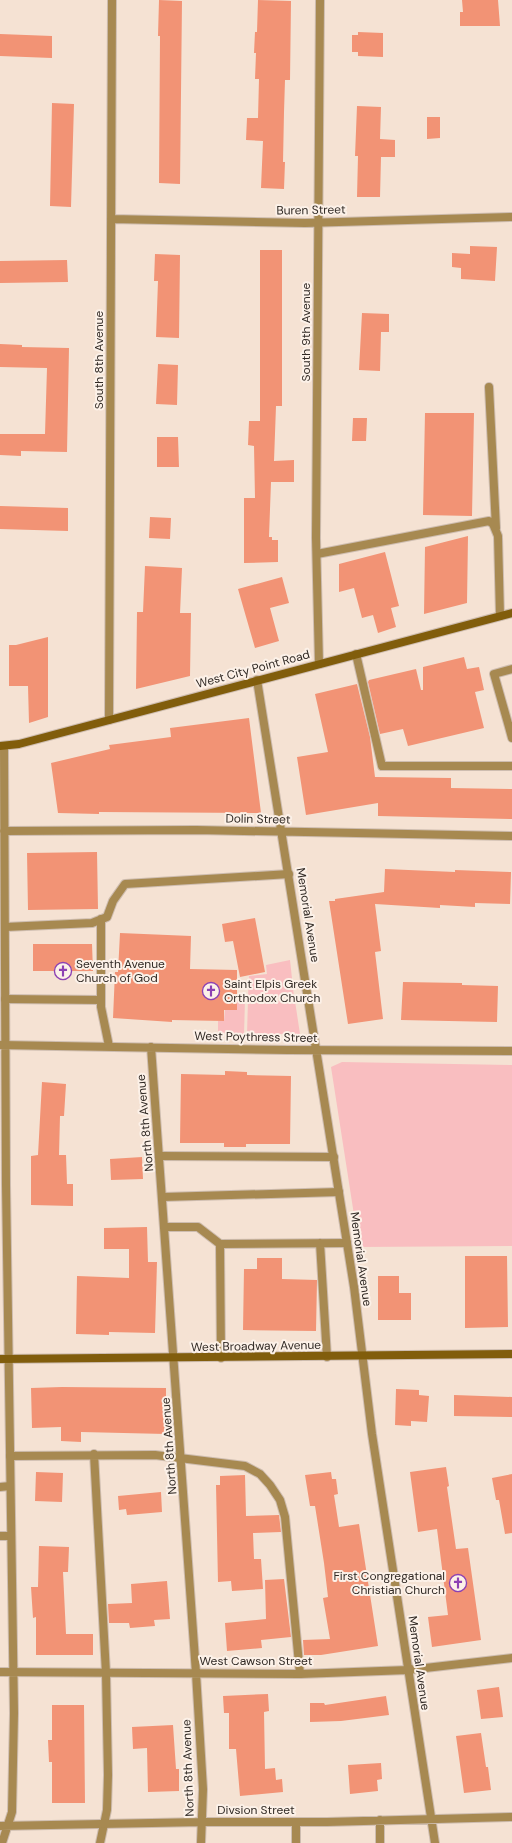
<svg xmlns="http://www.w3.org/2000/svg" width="512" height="1843" viewBox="0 0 512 1843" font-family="'DM Sans',sans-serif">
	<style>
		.green { fill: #f9bec0 }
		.building { fill: #f29375 }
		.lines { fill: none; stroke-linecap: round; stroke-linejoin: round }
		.lane-casing { stroke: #cebdb0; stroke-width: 10 }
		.street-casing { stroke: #cebdb0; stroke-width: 10 }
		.secondary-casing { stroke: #cebdb0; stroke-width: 10 }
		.lane { stroke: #a78951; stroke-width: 8 }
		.street { stroke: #a78951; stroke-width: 8 }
		.secondary { stroke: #815d0c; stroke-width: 8 }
		.labels { text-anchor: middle; stroke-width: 4; stroke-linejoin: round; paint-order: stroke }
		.street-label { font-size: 12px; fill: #312a25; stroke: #fcf1e8 }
		.poi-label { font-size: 12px; fill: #312a25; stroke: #fcf1e8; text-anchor: start }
	</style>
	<rect width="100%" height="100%" fill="#f5e2d3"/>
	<path class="green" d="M290,960L294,997L248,996L249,976L267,974L266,965Z
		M237,1000H245L244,1034L218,1033V1021H224L225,1010H236Z
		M248,1000L295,1001L300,1034H247Z
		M342,1062L512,1065V1246L359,1247L331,1067Z"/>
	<path class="building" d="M159,0L182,1L180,184L159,183L160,36H158Z
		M258,0L291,1L290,80H285L284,112L283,162H285L284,189L261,188L263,141L246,140L247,118H258L259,79H255L256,53H254L255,32H257Z
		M462,0H498L500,26H460V12H463Z
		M358,32L383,33V57L358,56V52H352V35H358Z
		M0,34L52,36V58L0,56Z
		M52,103L74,104L71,207L50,206Z
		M357,106L381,107L380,139L395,140V157H381L380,197H357L358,156H355Z
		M427,117H440V138L427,139Z
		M470,246L497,247L495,281L461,279V268L452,267V253L470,254Z
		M260,250H282V406H276L274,461L294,460V482H271L269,537H272V540H278V562L244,563V498H255L254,446L248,445L249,421H260Z
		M155,254L180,255L179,338L156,337L158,281H154Z
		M67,260L68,282L0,283V261Z
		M362,313L389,314V332H381L380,371L359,370Z
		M0,344L22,345V347L69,348L67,452L21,451V456L0,455V434H45L47,368L0,367Z
		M158,364L178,365L177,405L156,404Z
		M425,413H474L472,516L423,515Z
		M353,418H367L366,441H352Z
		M157,437H178L179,467H157Z
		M0,506L68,508V531L0,529Z
		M150,517L171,518L170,539L149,538Z
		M468,536L467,603L424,614L425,547Z
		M385,552L399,606L391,608L396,627L378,633L373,615L362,618L354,588L339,592V564Z
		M145,566L182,568L180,613H191L190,676L136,689L137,612H143Z
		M282,577L289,603L270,608L279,641L255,648L238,589Z
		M48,637V717L29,723L28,686H9V645H16Z
		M464,657L467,669L479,667L484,690L475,692L484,728L408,746L403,729L380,734L368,682L369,680L416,669L421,690H423V667Z
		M357,684L370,737L375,777L451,778V788L512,789V819L378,816V803L306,815L297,757L328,752L315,694Z
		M249,718L261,813L99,812V814L58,813L51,763L110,749L109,745L171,737L170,728Z
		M97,852L98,909L28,910L27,853Z
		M385,869L455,872V870L511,872L510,904L475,903V907L440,905V908L375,904L381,951L375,952L383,1019L348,1024L329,901H335V899L384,892Z
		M255,918L265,972L240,977L233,941L225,942L222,924Z
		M120,933L191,936L190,969L237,970V1010H224V1021L172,1020V1022L113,1018L115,972H118Z
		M33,944H92L93,971H33Z
		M403,982L462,983V985L498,986L497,1022L401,1020Z
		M225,1071L247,1072V1075L291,1076L290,1144H246V1147H224V1143H180L181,1074L225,1075Z
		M42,1082L66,1084L64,1116H60L59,1155H66L67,1184H73V1206L31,1205V1156L38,1155Z
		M142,1157L143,1179L111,1180L110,1159Z
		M147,1227L148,1262H157L155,1333L109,1332V1335L76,1334L77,1276L129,1278V1249H104V1228Z
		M465,1256H507L508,1327L465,1328Z
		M257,1258H282V1279L317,1280L316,1331L243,1330L244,1269H257Z
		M378,1276H399V1293H411V1320H378Z
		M62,1387L166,1388V1434L81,1432V1442L61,1441V1427L32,1428L31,1388Z
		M396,1389L419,1390V1395L429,1396L427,1422L411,1421V1426L395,1425Z
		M454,1395L512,1397V1417L454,1416Z
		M446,1467L449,1486L447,1487L456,1549L468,1548L481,1640L432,1647L428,1617L448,1615L437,1529L418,1532L410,1472Z
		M36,1472L63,1473L62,1502L35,1501Z
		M331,1472L332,1479H336L338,1494L334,1495L339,1527L359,1524L378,1646L321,1655H304L303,1640L330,1639L323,1598L328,1597L324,1563L315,1506H310L305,1475Z
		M512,1474V1533L505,1534L499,1500H496L492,1478Z
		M245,1475L246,1516L279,1515L281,1532L253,1533L254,1559H261L263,1589L232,1591L231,1581L218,1582L216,1485H220V1476Z
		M161,1492L162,1512L127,1515L126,1509L119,1510L118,1496Z
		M39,1546L69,1547L68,1572H63L66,1634H93V1655H36V1617L33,1618L31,1587H38Z
		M284,1579L291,1637L261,1640L262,1648L227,1651L225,1623L266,1619L265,1580Z
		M167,1581L170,1619L154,1620L155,1626L130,1628L129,1623H109L108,1604L132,1603L131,1584Z
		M499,1687L503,1717L481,1719L477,1690Z
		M268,1694L269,1711L264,1712L265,1769L275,1768L276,1780L282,1779L283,1792L240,1796L236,1749H229V1713H224L223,1696Z
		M386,1696L389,1715L341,1721L310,1722V1703H324L325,1705Z
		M52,1705H84L85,1803H52V1762H49L48,1740H52Z
		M173,1725L176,1769H179V1791L148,1792L147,1748L133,1749L132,1727Z
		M481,1733L486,1767H488L491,1790L464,1793L456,1736Z
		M381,1763L382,1779L377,1780L378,1791L350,1794L348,1765Z"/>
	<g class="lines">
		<g class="lane-casing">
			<path id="lane" d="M489,387L496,528
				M317,554L489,521L493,524L498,536L500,616
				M356,654L382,766H512
				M512,669L494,674L509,727L512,726
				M509,727L512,738
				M101,919V1007L109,1046
				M5,927L92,923L107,917L113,901L125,884L289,874
				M5,999L101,1000
				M160,1156L334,1157
				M163,1197L339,1192
				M165,1227H198L220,1244L347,1243
				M320,1243L327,1357
				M220,1244L221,1358
				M94,1454L106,1673L108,1775L107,1810L100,1843
				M10,1456L155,1455L245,1466L260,1474L270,1485L280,1500L285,1517L300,1674
				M0,1487L10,1486
				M0,1536H11
				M296,1843V1822"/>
		</g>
		<g class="street-casing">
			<path id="street" d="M111,219L305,223L512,217
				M319,664L316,538L320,0
				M257,680L354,1287L372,1434L435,1843
				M109,720L112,0
				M4,831L196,830L512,836
				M0,1045L288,1050L512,1051
				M151,1047L196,1673L203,1789L201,1843
				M0,1672L300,1674L408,1670L512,1658
				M380,1820V1843
				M0,1826L202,1822H327L512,1817
				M2,1843L12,1812L14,1713L6,1185L4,746"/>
		</g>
		<g class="secondary-casing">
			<path id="secondary" d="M0,746L19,744L512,613
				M0,1359L512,1354"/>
		</g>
		<use href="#lane" class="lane"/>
		<use href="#street" class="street"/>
		<use href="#secondary" class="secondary"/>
	</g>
	<defs>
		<g id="church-ring" transform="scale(0.9)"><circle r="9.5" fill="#fcf1e8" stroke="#8c41b3" stroke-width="1.5"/><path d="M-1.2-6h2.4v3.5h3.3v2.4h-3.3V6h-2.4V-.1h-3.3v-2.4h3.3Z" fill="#8c41b3"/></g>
	</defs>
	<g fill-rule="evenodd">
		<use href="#church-ring" x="63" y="971"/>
		<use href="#church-ring" x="211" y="991"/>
		<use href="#church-ring" x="458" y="1583"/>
	</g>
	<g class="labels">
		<g class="street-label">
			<text transform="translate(311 210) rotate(-1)" y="4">Buren Street</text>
			<text transform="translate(306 332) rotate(-90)" y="4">South 9th Avenue</text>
			<text transform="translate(99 360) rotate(-90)" y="4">South 8th Avenue</text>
			<text transform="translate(253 669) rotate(-15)" y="4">West City Point Road</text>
			<text transform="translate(258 819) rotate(1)" y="4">Dolin Street</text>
			<text transform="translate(308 915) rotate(81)" y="4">Memorial Avenue</text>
			<text transform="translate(256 1037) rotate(1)" y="4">West Poythress Street</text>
			<text transform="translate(145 1123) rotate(-95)" y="4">North 8th Avenue</text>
			<text transform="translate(361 1259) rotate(82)" y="4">Memorial Avenue</text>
			<text transform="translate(256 1346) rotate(-1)" y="4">West Broadway Avenue</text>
			<text transform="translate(169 1446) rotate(-94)" y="4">North 8th Avenue</text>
			<text x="256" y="1665">West Cawson Street</text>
			<text transform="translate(419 1663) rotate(82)" y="4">Memorial Avenue</text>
			<text transform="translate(188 1768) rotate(-92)" y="4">North 8th Avenue</text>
			<text x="256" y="1814">Divsion Street</text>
		</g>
		<g class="poi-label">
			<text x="76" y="968">Seventh Avenue<tspan x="76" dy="14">Church of God</tspan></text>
			<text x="224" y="988">Saint Elpis Greek<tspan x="224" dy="14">Orthodox Church</tspan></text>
			<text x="445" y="1580" text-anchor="end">First Congregational<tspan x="445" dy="14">Christian Church</tspan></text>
		</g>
	</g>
</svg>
